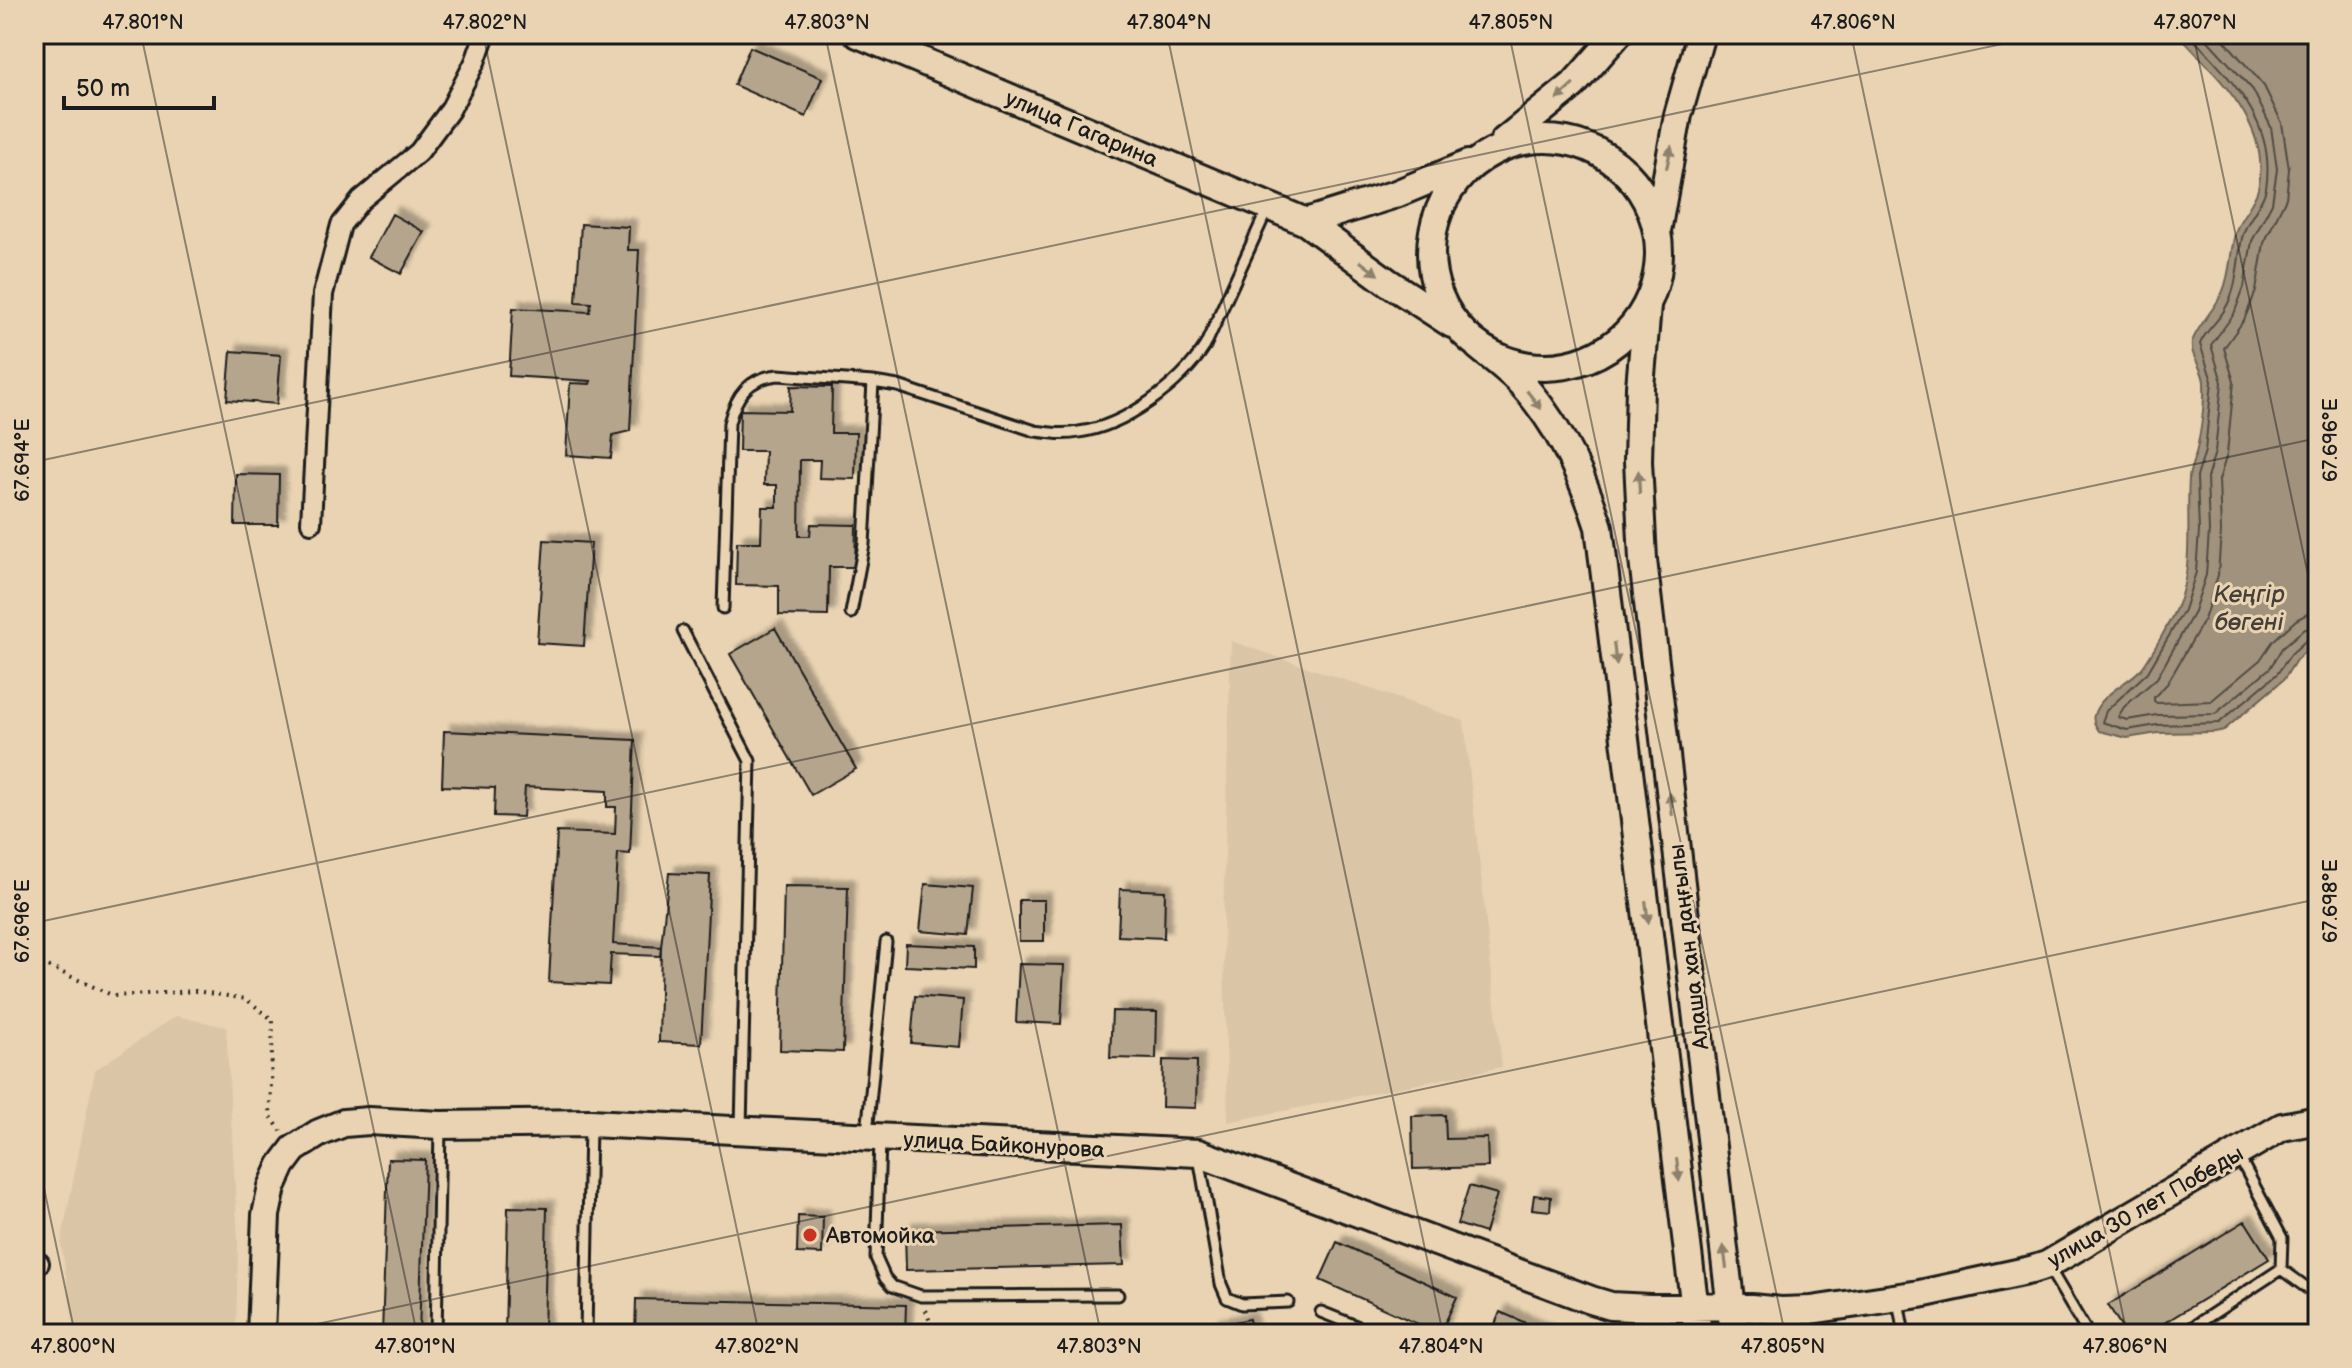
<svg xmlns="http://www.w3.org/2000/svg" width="2352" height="1368" viewBox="0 0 2352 1368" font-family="'Balsamiq Sans',sans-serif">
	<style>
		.built { fill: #dac5a7 }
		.water { fill: #a1927d; stroke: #6c6356; stroke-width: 2 }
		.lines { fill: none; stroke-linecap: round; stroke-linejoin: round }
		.shore { stroke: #514b43; stroke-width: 2 }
		.building { fill: #b6a58d; stroke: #1c1c1c; stroke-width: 2; filter: url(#shadow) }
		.lane-casing { stroke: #1c1c1c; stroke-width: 15 }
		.street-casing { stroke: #1c1c1c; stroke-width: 24 }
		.secondary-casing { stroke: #1c1c1c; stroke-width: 32 }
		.path { stroke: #1c1c1c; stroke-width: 4; stroke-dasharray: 2 6; stroke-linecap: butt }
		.lane { stroke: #e9d3b2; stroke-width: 9 }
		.street { stroke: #e9d3b2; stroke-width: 18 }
		.secondary { stroke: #e9d3b2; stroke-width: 26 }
		.oneway { fill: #8d816e }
		.ticks { fill: none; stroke: #1c1c1c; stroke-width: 2; stroke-opacity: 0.45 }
		.poi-dot { fill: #c8321e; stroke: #e9d3b2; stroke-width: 3 }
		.labels { text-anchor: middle; stroke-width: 6; stroke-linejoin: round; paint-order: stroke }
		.street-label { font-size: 22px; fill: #1c1c1c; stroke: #e9d3b2 }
		.poi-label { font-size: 22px; fill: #1c1c1c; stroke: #e9d3b2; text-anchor: start }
		.water-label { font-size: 24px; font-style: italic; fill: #443f39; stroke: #e9d3b2 }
		.neatline { fill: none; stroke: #1c1c1c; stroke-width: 3 }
		.ticks-label { font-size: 20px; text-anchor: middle; fill: #1c1c1c }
	</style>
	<defs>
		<filter id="shadow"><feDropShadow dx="7" dy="-7" stdDeviation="2" flood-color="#0004"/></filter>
	</defs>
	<rect width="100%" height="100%" fill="#e9d3b2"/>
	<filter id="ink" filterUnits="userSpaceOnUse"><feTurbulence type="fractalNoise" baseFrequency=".0125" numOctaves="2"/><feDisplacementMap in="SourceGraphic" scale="16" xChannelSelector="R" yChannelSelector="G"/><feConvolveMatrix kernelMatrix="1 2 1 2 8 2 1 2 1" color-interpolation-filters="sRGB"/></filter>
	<g filter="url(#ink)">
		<path class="built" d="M1231,641L1464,721L1502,1067L1228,1122L1223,921Z
			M176,1016L226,1027L238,1241L236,1334H75L61,1243L95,1070Z"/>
		<path class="water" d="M2178,34H2318V640L2296,660L2284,679L2224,730L2215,732L2158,733L2127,738L2099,731C2096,726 2092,721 2094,715C2100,694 2129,683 2142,668C2153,653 2170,622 2178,604C2194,563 2186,522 2189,479C2189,469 2195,459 2197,449C2201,429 2205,403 2204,383C2204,369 2190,357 2192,343C2194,330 2217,307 2223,291C2230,274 2230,256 2234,238C2237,219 2253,207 2258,189C2273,125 2216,76 2178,34Z"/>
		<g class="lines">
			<path class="shore" d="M2189,34C2229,78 2277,121 2266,188C2263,206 2246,219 2242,238C2237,262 2238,287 2225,309C2218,322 2205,331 2200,344L2212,381L2205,451L2197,477L2199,531L2196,572L2184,610L2148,672L2106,711L2102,722L2127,730L2157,725L2219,723L2277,674L2291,654L2311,636L2318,635
				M2202,34L2253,90L2271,127L2277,169L2272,203L2252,241L2244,287L2234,314L2211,345L2222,382L2215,452L2207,478L2209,531L2206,575L2193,614L2157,678L2124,707L2118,717L2127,720L2157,715L2215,714L2270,668L2282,648L2303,630L2318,625
				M2219,34L2264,86L2282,123L2289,169L2286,198L2264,243L2256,291L2244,320L2224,348L2234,382L2227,454L2219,480L2221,531L2218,575L2204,620L2167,684L2154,697V701L2157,703L2211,701L2260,660L2273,641L2296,620L2307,614L2318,613"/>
		</g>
		<path class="building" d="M750,47L822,78L806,117L734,85Z
			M392,214L424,232L401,274L369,257Z
			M581,224L629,227L628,250H639L630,431L613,435L611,458L566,455L570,383L590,384L591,381L509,376L513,308L590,312L591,303L576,302Z
			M231,351L281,355L277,404L227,400Z
			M791,386L832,387L831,433H856L855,479L819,478L820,460H800L799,536H810L811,524L856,525L855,567H829L828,616L779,615V586L736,585L737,542H761L762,507H777V485H764L765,451H739L740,410L790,411Z
			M236,474L279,475L278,525H235Z
			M544,540L591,543L584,646L537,643Z
			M775,628L856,769L811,795L730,654Z
			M444,731L635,740L630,854L618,853L613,944L661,947L660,956L611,954L609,985L549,982L557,832L615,834L616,807H607V791L525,787L523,817L494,816L495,788L442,786Z
			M669,873L710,875L701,1044L659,1042L661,947Z
			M925,884L973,888L968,935L920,931Z
			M784,886L848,887L843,1052L780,1050Z
			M1120,889L1165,891L1164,938L1118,936Z
			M1019,900H1044V941H1019Z
			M906,944L974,947V969L905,966Z
			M1019,964L1064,965L1061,1024L1016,1022Z
			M915,996L963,1000L959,1047L911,1043Z
			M1112,1011L1157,1012L1156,1059L1110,1058Z
			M1163,1060L1197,1061L1196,1108L1162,1107Z
			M1445,1115L1446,1139L1487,1138L1488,1167L1413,1169L1412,1116Z
			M388,1159L425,1160L419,1334H382Z
			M1469,1186L1497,1194L1485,1233L1457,1224Z
			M1534,1195L1551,1197L1550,1211L1532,1209Z
			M508,1207L547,1208L544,1334H505Z
			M798,1216L823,1217L822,1254L797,1253Z
			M2245,1221L2269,1259L2146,1334H2126L2108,1305Z
			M1122,1225L1124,1265L906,1270L905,1230Z
			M1337,1242L1457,1297L1440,1334L1320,1280Z
			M636,1299L906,1305L905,1334H635Z
			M1500,1312L1552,1334H1491Z
			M1249,1319L1252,1334H1212L1211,1327Z"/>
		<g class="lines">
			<g class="lane-casing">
				<path id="lane" d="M723,608L729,423C736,395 749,378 778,375L873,382L898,386L1035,431C1050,433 1064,435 1079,432C1125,426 1180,385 1205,346L1267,210
					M851,613L864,544L873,382
					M683,631L750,761L741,1127
					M867,1133L886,942
					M880,1141L876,1258L885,1278L892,1286L921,1296L1118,1295
					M1199,1157L1221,1284L1227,1298L1242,1304L1288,1302
					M2049,1268L2088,1334
					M2281,1269L2318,1296
					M1898,1301L1904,1334
					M1321,1312L1376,1334
					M436,1334L440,1128
					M586,1334L590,1125
					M2182,1334L2281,1269L2282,1238L2238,1155"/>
			</g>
			<g class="street-casing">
				<path id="street" d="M311,523L323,294L341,225L361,200L419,152L450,110L475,62L485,34
					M34,1264L39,1263"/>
			</g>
			<g class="secondary-casing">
				<path id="secondary" d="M858,34L1306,222L1389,283L1452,324
					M1431 253a114 114 0 1 1 228 0a114 114 0 1 1-228 0Z
					M1504,141L1573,85L1618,34
					M1306,222L1396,194L1468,164
					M1658,226L1678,115L1701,34
					M1647,306L1640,387L1638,461L1643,560L1734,1334
					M1478,346C1491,357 1505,367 1517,379C1556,419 1582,474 1599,527L1698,1334
					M261,1334L266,1215L272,1187L282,1165L294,1149L319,1133L344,1123L369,1121L440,1125L590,1123L1198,1153L1591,1300L1611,1306L1650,1308L1731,1306L1781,1311L1811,1310L1920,1294L2031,1270L2047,1265L2282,1127L2318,1120"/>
			</g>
			<path class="path" d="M34,960L114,996L196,991L246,999L273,1020L270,1115L281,1131
				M926,1310L930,1322V1334"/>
			<use href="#lane" class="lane"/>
			<use href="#street" class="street"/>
			<use href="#secondary" class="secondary"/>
		</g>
		<defs><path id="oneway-solid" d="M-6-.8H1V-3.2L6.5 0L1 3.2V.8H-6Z" transform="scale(2)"/></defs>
		<g class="oneway">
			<use href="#oneway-solid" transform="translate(1565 92) rotate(137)"/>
			<use href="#oneway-solid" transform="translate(1669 157) rotate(-78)"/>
			<use href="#oneway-solid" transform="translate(1369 268) rotate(37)"/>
			<use href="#oneway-solid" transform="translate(1534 400) rotate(52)"/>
			<use href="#oneway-solid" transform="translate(1639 482) rotate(-93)"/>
			<use href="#oneway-solid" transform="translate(1615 654) rotate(83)"/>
			<use href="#oneway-solid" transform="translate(1671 804) rotate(-97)"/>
			<use href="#oneway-solid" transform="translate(1647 912) rotate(83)"/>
			<use href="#oneway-solid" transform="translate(1678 1170) rotate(83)"/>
			<use href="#oneway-solid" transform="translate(1725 1257) rotate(-97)"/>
		</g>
	</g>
	<path class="ticks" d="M141,34L417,1334M483,34L759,1334M825,34L1101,1334M1167,34L1443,1334M1509,34L1785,1334M1851,34L2127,1334M2193,34L2318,622M34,462L2049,34M34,923L2318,438M34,1141L75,1334M270,1334L2318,899"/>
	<circle class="poi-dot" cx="810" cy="1235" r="8"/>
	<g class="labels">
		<g class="street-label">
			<text transform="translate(1082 128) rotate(23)" y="8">улица Гагарина</text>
			<text transform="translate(1688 947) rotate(-97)" y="8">Алаша хан даңғылы</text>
			<text transform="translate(1004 1144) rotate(3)" y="8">улица Байконурова</text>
			<text transform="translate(2145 1206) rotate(-30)" y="8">улица 30 лет Победы</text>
		</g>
		<g class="poi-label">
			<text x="826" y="1243">Автомойка</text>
		</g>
		<g class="water-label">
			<text x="2249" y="602">Кеңгір<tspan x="2249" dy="28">бөгені</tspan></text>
		</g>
	</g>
	<rect width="2352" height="1368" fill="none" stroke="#e9d3b2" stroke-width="88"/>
	<path d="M64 96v12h150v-12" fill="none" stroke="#1c1c1c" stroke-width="4"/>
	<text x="76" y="96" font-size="24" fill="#1c1c1c" stroke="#e9d3b2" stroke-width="6" paint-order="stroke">50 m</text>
	<rect x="44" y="44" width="2264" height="1280" class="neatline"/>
	<g class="ticks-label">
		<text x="143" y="29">47.801°N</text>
		<text x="485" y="29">47.802°N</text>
		<text x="827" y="29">47.803°N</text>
		<text x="1169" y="29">47.804°N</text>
		<text x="1511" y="29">47.805°N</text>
		<text x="1853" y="29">47.806°N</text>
		<text x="2195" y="29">47.807°N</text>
		<text transform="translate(2330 440) rotate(-90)" y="7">67.696°E</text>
		<text transform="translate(22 460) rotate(-90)" y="7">67.694°E</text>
		<text transform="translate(2330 901) rotate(-90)" y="7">67.698°E</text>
		<text transform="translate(22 921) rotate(-90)" y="7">67.696°E</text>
		<text x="73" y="1353">47.800°N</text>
		<text x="415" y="1353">47.801°N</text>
		<text x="757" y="1353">47.802°N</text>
		<text x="1099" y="1353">47.803°N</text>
		<text x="1441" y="1353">47.804°N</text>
		<text x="1783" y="1353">47.805°N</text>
		<text x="2125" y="1353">47.806°N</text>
	</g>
</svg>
